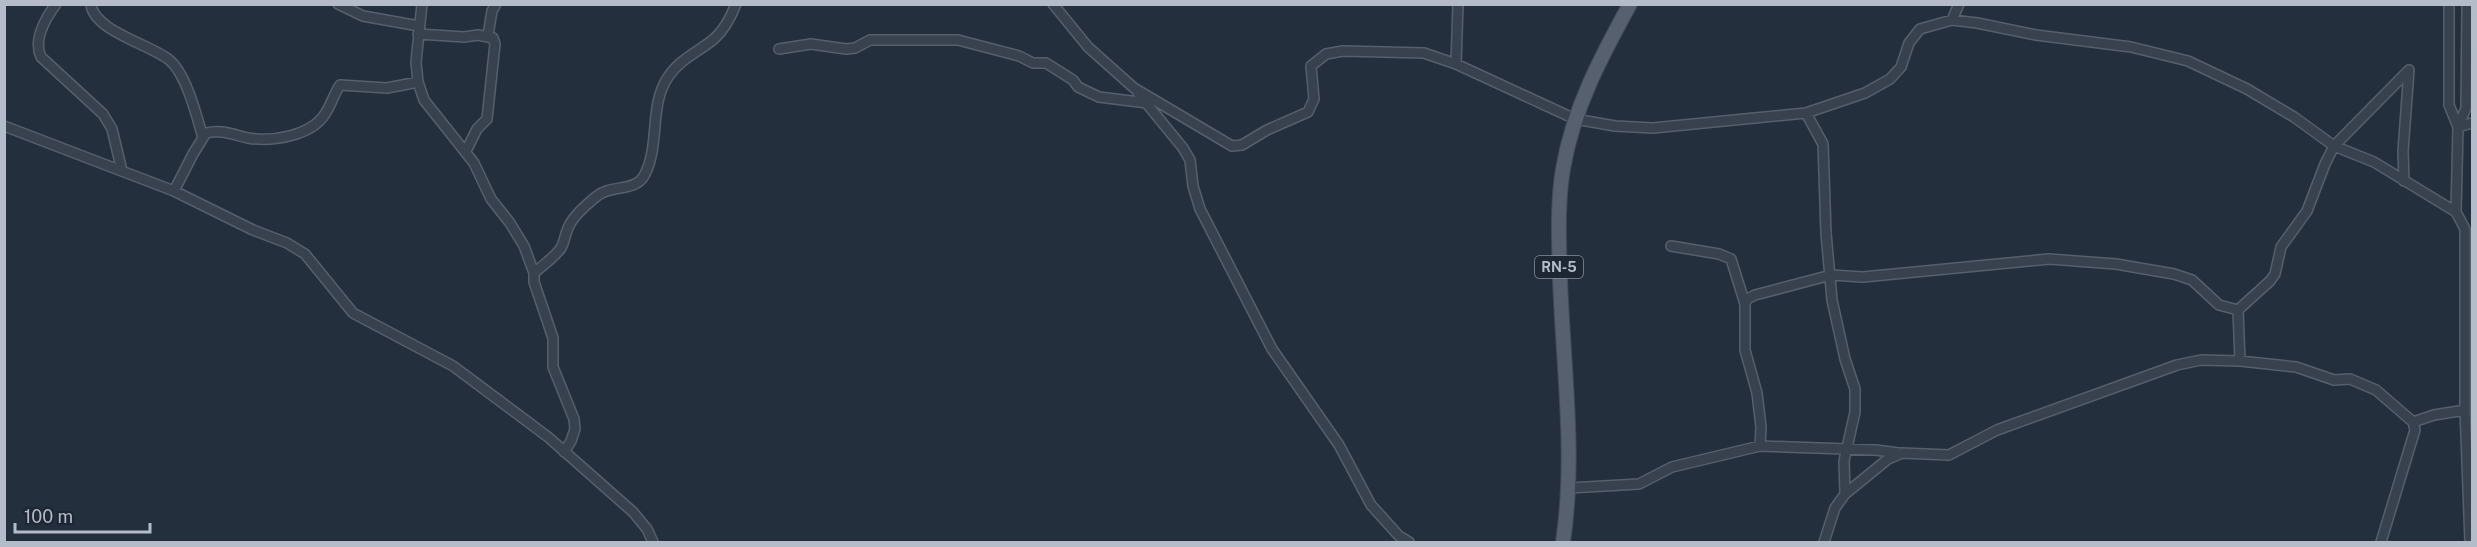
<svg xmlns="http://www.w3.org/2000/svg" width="2477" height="547" viewBox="0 0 2477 547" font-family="'Public Sans',sans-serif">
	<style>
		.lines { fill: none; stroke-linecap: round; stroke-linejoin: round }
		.street-casing { stroke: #565f6c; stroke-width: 12 }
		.primary-casing { stroke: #414a57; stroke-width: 16 }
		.street { stroke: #38414e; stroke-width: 9 }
		.primary { stroke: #56606e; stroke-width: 14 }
		.labels { text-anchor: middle; stroke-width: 4.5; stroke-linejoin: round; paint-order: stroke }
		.shield { fill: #1d2633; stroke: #878f9c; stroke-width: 1.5 }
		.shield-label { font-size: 14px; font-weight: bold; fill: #b4bcc9 }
	</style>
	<rect width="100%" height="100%" fill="#242f3e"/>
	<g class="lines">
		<g class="street-casing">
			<path id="street" d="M56,4C45,19 33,40 41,57L103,114L112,129L122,171
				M91,4C93,30 148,44 168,59C186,72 197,117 203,138
				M338,4L363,16L419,26
				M422,4L416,62L418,82L424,100L474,163L491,199L510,223L524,246L534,273
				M1053,4L1088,47L1134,88L1232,146L1242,145L1267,130L1308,112L1314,99L1311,66L1326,54L1343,51L1424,53L1456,64L1575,119L1615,126L1653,128L1806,113L1865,93L1890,79L1901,67L1909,43L1920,29L1952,20L1977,23L2036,35L2131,47L2188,61L2247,89L2294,117L2334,146L2374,162L2456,212L2465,229V410L2470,542
				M2449,4V105L2458,127L2456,212
				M1952,20L1959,4
				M418,34L464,37L478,35L493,38L495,44L487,119L477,129L466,151
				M488,35L492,11L496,4
				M779,49L811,44L846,49L855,48L870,40H958L1019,56L1033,63H1046L1073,80L1078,87L1099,97L1147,103
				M1456,64L1458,4
				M1138,93L1183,148L1190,160L1193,186L1200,209L1272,349L1339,445L1371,505L1399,536L1409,542
				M1806,113L1823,144L1826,233L1832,300L1845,359L1855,389V412L1844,461L1845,494
				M4,126L174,191L253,230L287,243L305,254L353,313L453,366L548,437L633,512L647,529L653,542
				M2458,127L2466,108L2467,4
				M2458,127L2472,123
				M2404,181L2403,151L2409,70
				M174,191L193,154L206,133C221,129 234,135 248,138C272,142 311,136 325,114C331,105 334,94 340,85L387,88L418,82
				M1671,246L1719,254L1731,259L1745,304
				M2240,361L2238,310L2270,281L2275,274L2281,247L2307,211L2325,164L2334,146L2409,70
				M2413,422L2434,415L2465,410
				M1760,446L1761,427L1757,393L1745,350V304L1747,299L1755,295L1831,275L1863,277L2049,259L2116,264L2174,274L2192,280L2219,305L2238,310
				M564,452L571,441L575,429L574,419L553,367V338L534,282V273C543,265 554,258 561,248C565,241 565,233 569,226C574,215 587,204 597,196C611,184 636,193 645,174C660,145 649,105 668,77C680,59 698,52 714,39C724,30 731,17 736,4
				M1569,488L1639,484L1672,467L1760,446L1875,450L1899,453
				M1824,542L1835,508L1845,494L1888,459L1902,453L1949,455L1997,430L2177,365L2201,360L2240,361L2296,367L2334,380L2350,379L2376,390L2413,422L2415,430L2381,542"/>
		</g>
		<g class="primary-casing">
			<path id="primary" d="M1563,542C1576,454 1563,367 1560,278C1559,241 1557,205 1563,169C1573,109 1601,57 1630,4"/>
		</g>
		<use href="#street" class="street"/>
		<use href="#primary" class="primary"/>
	</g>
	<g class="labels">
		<rect class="shield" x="1535" y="256" width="48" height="22" rx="4.5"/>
		<g class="shield-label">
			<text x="1559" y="272">RN-5</text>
		</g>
	</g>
	<rect width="2477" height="547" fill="none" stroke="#b4bcc9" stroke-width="12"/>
	<path d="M15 523v9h135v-9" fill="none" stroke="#b4bcc9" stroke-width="3"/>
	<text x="24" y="523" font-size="18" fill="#b4bcc9" stroke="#1d2633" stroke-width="4.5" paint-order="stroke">100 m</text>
</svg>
